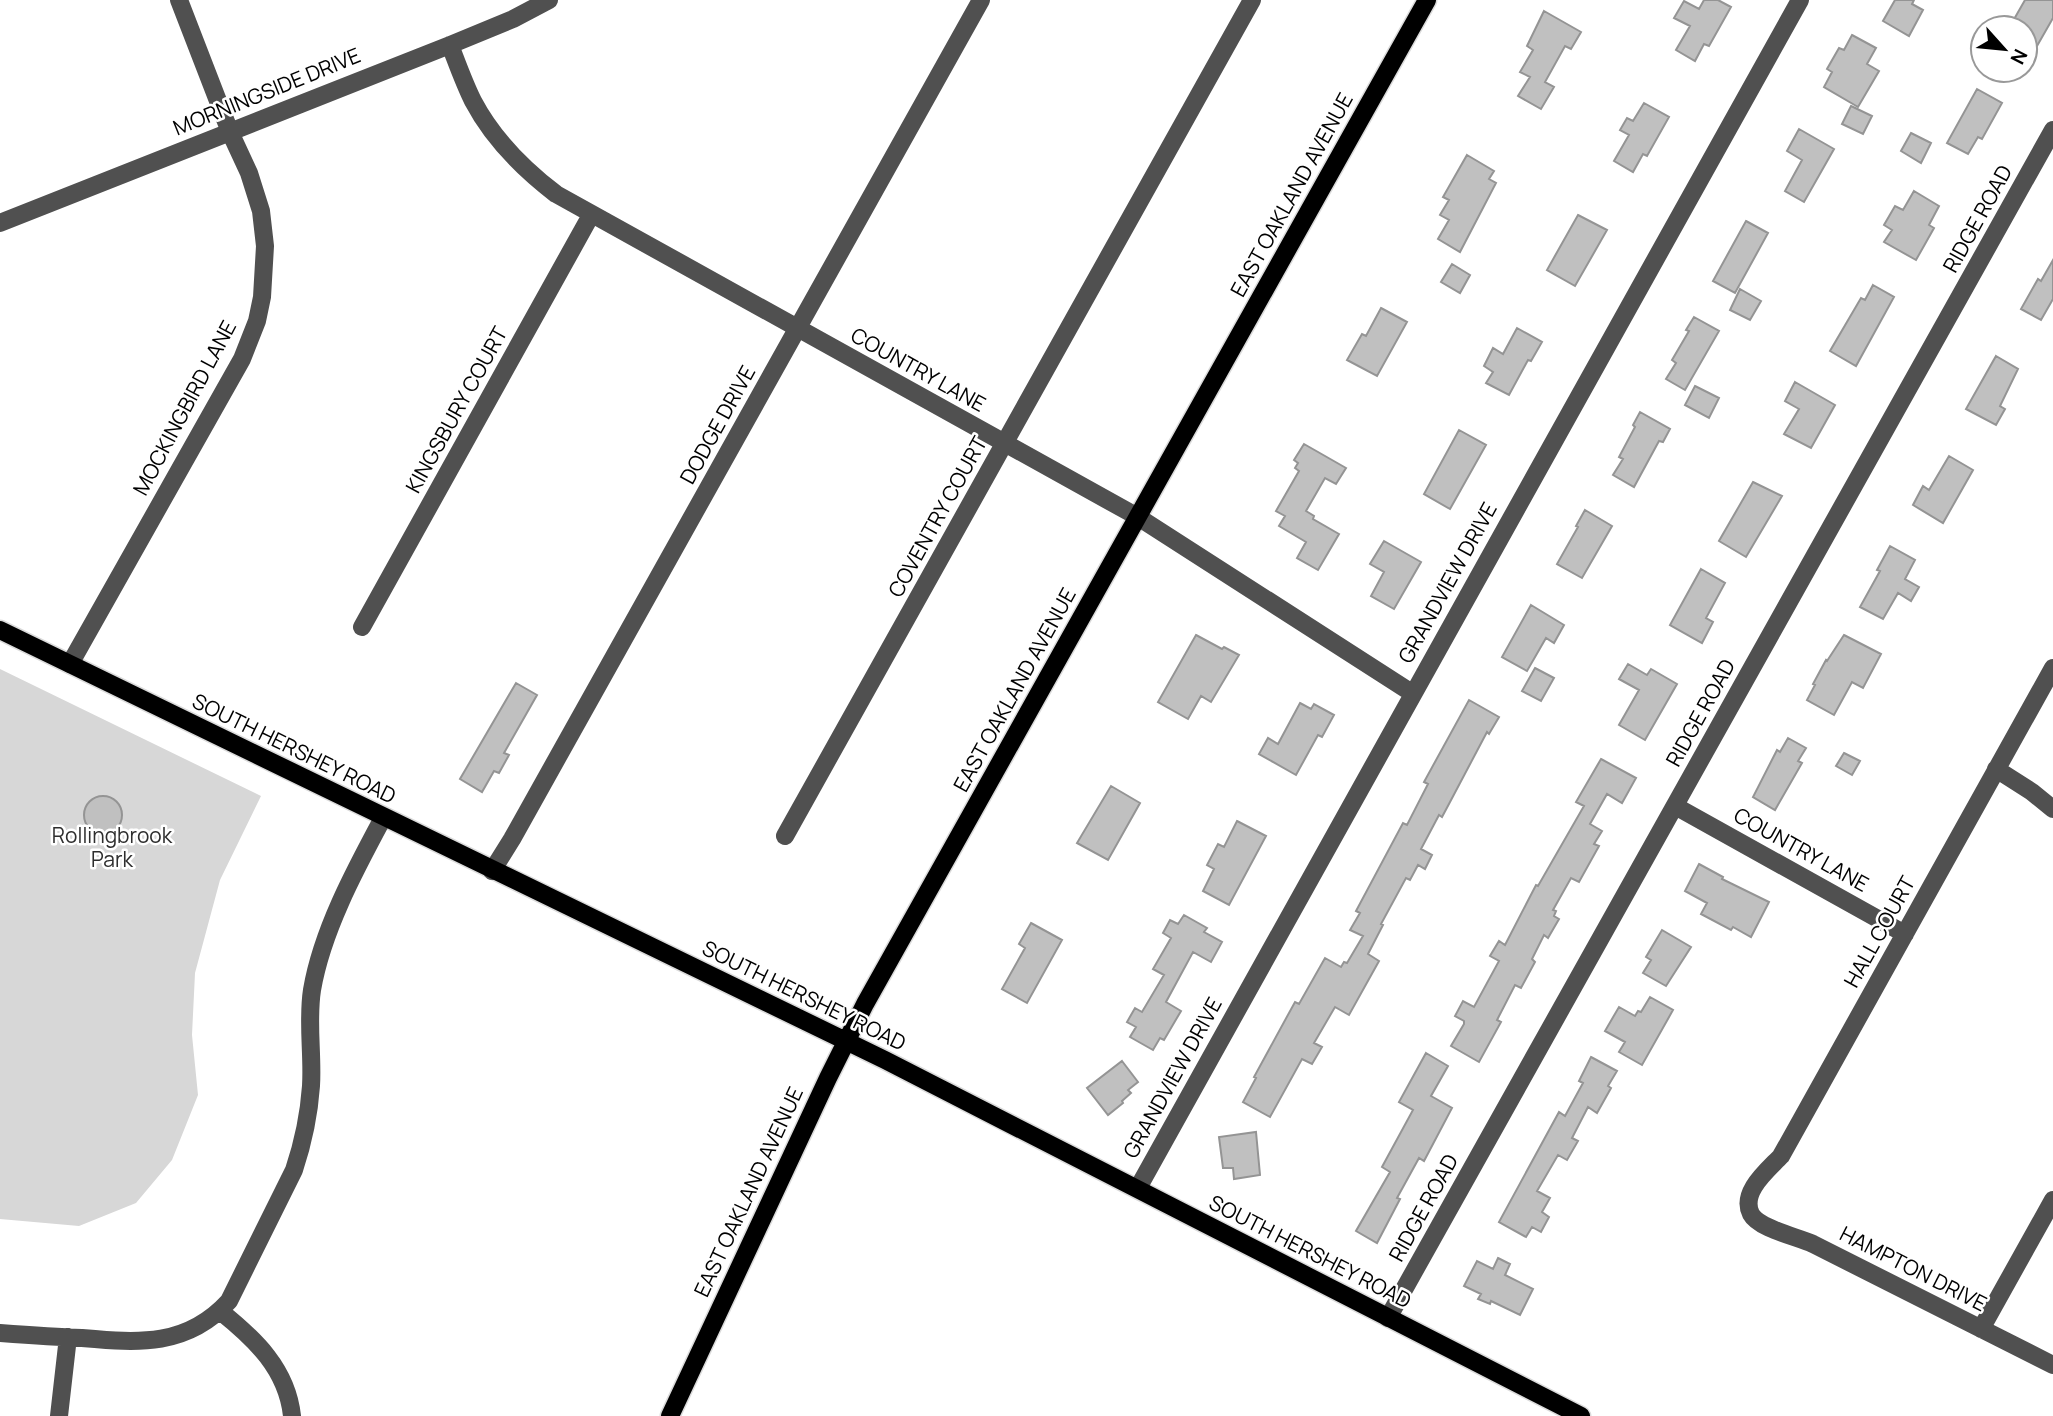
<svg xmlns="http://www.w3.org/2000/svg" width="2053" height="1416" viewBox="0 0 2053 1416" font-family="Manrope,sans-serif">
	<style>
		.green { fill: #d7d7d7 }
		.building { fill: #c0c0c0; stroke: #949494; stroke-width: 2 }
		.lines { fill: none; stroke-linecap: round; stroke-linejoin: round }
		.major-casing { stroke: #dbdbdb; stroke-width: 21 }
		.minor { stroke: #505050; stroke-width: 18 }
		.major { stroke: #000; stroke-width: 18 }
		.labels { text-anchor: middle; stroke-width: 5; stroke-linejoin: round; paint-order: stroke }
		.street-label { font-size: 21px; fill: #000; stroke: #fff }
		.park-label { font-size: 21px; fill: #2e2e2e; stroke: #fff }
	</style>
	<rect width="100%" height="100%" fill="#fff"/>
	<path class="green" d="M0,669L261,796L220,880L195,973L192,1035L198,1095L172,1160L136,1203L79,1226L0,1219Z"/>
	<path class="building" d="M1704,0H1718L1731,7L1709,46L1704,44L1695,61L1676,50L1690,26L1674,18L1684,1L1699,9Z
		M1895,0H1914L1912,4L1923,10L1909,36L1883,21Z
		M2025,0H2053V18L2025,67V28H2009Z
		M1544,11L1581,32L1571,49L1565,46L1545,82L1554,87L1541,109L1518,96L1530,77L1520,72L1533,50L1527,46Z
		M1852,35L1876,48L1867,64L1879,71L1858,107L1824,87L1832,72L1827,69L1839,48L1844,50Z
		M1977,89L2002,103L1982,139L1978,137L1968,154L1947,143Z
		M1644,103L1669,117L1647,156L1643,154L1633,172L1614,161L1629,135L1620,130L1627,118L1633,121Z
		M1851,106L1872,116L1863,134L1842,124Z
		M1799,129L1834,149L1804,202L1785,191L1802,160L1787,151Z
		M1911,133L1931,143L1921,163L1901,151Z
		M1467,155L1494,171L1489,179L1496,183L1460,252L1438,239L1449,220L1440,215L1449,200L1443,197Z
		M1914,191L1939,206L1929,225L1934,228L1916,260L1884,242L1892,230L1884,225L1895,206L1903,210Z
		M1578,215L1607,230L1575,286L1547,270Z
		M1746,221L1768,233L1735,293L1713,281Z
		M2053,260V299L2041,320L2021,309L2038,279L2041,281Z
		M1452,264L1470,275L1460,293L1441,282Z
		M1873,285L1894,297L1856,366L1830,351L1861,298L1865,300Z
		M1740,289L1761,301L1750,320L1730,310Z
		M1381,308L1407,322L1377,376L1347,360L1362,334L1366,336Z
		M1694,317L1719,331L1685,390L1666,379L1676,363L1672,360L1689,331L1686,330Z
		M1517,328L1542,342L1531,361L1528,360L1509,395L1486,383L1493,372L1484,366L1493,348L1503,354Z
		M1996,356L2018,369L2000,406L2005,409L1996,425L1966,409Z
		M1795,382L1835,405L1811,448L1784,434L1799,409L1785,401Z
		M1695,386L1719,398L1709,418L1685,405Z
		M1640,412L1670,429L1663,442L1659,441L1634,487L1613,475L1623,459L1619,457L1635,427L1633,425Z
		M1459,430L1486,445L1450,509L1424,494Z
		M1304,444L1346,468L1336,484L1325,478L1306,511L1314,516L1313,519L1339,534L1318,570L1297,558L1306,542L1279,526L1285,516L1276,511L1299,471L1295,468L1298,463L1294,460Z
		M1949,456L1973,470L1943,523L1913,505L1923,486L1929,490Z
		M1753,482L1782,496L1746,557L1719,541Z
		M1585,510L1612,526L1582,578L1557,564L1578,527L1576,526Z
		M1384,541L1421,562L1394,609L1371,596L1384,572L1370,564Z
		M1890,546L1915,560L1905,579L1919,587L1911,601L1898,593L1883,619L1860,607L1880,571L1877,570Z
		M1701,569L1725,583L1706,618L1713,622L1702,643L1670,625Z
		M1531,605L1564,625L1554,643L1546,638L1527,671L1502,657Z
		M1196,635L1222,649L1224,647L1239,655L1211,702L1201,696L1188,719L1158,702Z
		M1844,635L1881,654L1863,688L1852,682L1834,715L1807,700L1815,685L1813,684L1826,660L1827,661Z
		M1628,664L1647,675L1651,669L1677,684L1645,740L1619,725L1639,690L1619,679Z
		M1535,668L1554,678L1541,701L1522,691Z
		M516,683L537,695L504,753L509,755L499,773L494,771L482,792L460,779Z
		M1469,700L1499,717L1489,734L1487,732L1450,802L1442,817L1439,815L1421,849L1432,855L1425,869L1418,865L1410,880L1406,878L1381,924L1383,925L1368,954L1379,961L1349,1015L1335,1007L1314,1043L1322,1047L1312,1064L1302,1059L1270,1117L1243,1102L1256,1078L1254,1077L1295,1002L1299,1004L1325,958L1341,967L1344,962L1347,963L1363,936L1350,930L1360,913L1356,911L1403,823L1407,825L1428,784L1424,782Z
		M1300,703L1311,709L1314,704L1334,715L1322,737L1318,735L1296,775L1259,754L1268,738L1278,744Z
		M1788,738L1806,748L1798,761L1802,763L1775,810L1753,797L1777,750L1780,752Z
		M1844,753L1860,761L1852,775L1836,766Z
		M1601,759L1636,778L1622,803L1607,794L1590,824L1602,831L1594,844L1599,846L1579,882L1571,878L1553,910L1556,911L1554,916L1559,919L1548,938L1544,935L1532,959L1535,962L1521,988L1515,985L1497,1020L1501,1022L1479,1062L1451,1046L1464,1024V1021L1455,1016L1463,1001L1474,1007L1499,961L1490,956L1499,941L1505,945L1536,885L1538,886L1584,806L1576,802Z
		M1111,786L1140,803L1108,860L1077,843Z
		M84 815a19 19 0 1 1 38 0a19 19 0 1 1-38 0Z
		M1237,821L1266,836L1229,905L1203,891L1214,869L1207,865L1218,844L1224,847Z
		M1699,864L1723,877L1722,879L1769,902L1751,937L1733,927L1731,930L1701,914L1707,903L1685,891Z
		M1184,915L1207,928L1204,932L1222,942L1211,962L1193,952L1166,1002L1181,1011L1164,1040L1160,1038L1153,1050L1130,1037L1136,1027L1127,1022L1135,1008L1142,1012L1164,975L1153,969L1171,938L1163,933L1170,920L1178,924Z
		M1031,923L1062,940L1027,1003L1002,989L1025,948L1019,944Z
		M1662,930L1691,947L1666,986L1643,973L1651,960L1646,957Z
		M1650,997L1673,1010L1642,1065L1619,1052L1625,1042L1605,1031L1619,1007L1635,1016L1638,1011L1641,1012Z
		M1426,1053L1448,1066L1431,1096L1452,1108L1424,1161L1419,1158L1397,1198L1400,1199L1377,1243L1356,1231L1390,1172L1382,1167L1413,1110L1399,1102Z
		M1591,1057L1617,1071L1608,1086L1611,1088L1597,1113L1588,1107L1572,1138L1578,1141L1567,1160L1558,1155L1537,1191L1550,1198L1542,1212L1549,1217L1541,1232L1532,1227L1526,1237L1499,1222L1559,1112L1565,1116L1583,1083L1579,1081Z
		M1122,1061L1138,1082L1128,1090L1131,1093L1122,1101L1123,1103L1108,1115L1087,1088Z
		M1256,1132L1260,1175L1234,1179L1233,1168H1223L1219,1137Z
		M1498,1258L1510,1264L1505,1275L1533,1289L1520,1315L1491,1301L1490,1304L1478,1299L1481,1294L1464,1286L1477,1261L1493,1269Z"/>
	<g class="lines">
		<g class="major-casing">
			<path id="major" d="M0,630L885,1060L1581,1416
				M670,1416L828,1078L865,1004L1427,0"/>
		</g>
		<path class="minor" d="M450,45C457,63 464,83 473,101C493,139 522,168 556,194L1138,517L1412,693
			M0,223L450,45L513,19L549,0
			M362,627L591,215
			M70,664L242,359L257,321L262,297L265,246L261,211L249,173L230,132L179,0
			M2053,668L1781,1156C1768,1170 1740,1192 1751,1214C1759,1229 1798,1237 1813,1244C1893,1285 1973,1325 2053,1365
			M1996,769L2032,792L2053,809
			M1675,806L1905,934
			M785,836L1252,0
			M492,871L512,839L981,0
			M1138,1188L1800,0
			M220,1311C255,1339 287,1369 292,1416
			M1388,1318L2053,130
			M1981,1329L2053,1200
			M0,1333C27,1335 55,1337 82,1338C139,1343 187,1347 229,1301L294,1170C303,1143 309,1115 311,1086C313,1054 307,1022 312,990C322,931 355,870 383,818
			M59,1416L68,1337"/>
		<use href="#major" class="major"/>
	</g>
	<g class="labels">
		<g class="street-label">
			<text transform="translate(267 92) rotate(-22)" y="7">MORNINGSIDE DRIVE</text>
			<text transform="translate(1292 195) rotate(-61)" y="7">EAST OAKLAND AVENUE</text>
			<text transform="translate(1978 219) rotate(-61)" y="7">RIDGE ROAD</text>
			<text transform="translate(918 370) rotate(29)" y="7">COUNTRY LANE</text>
			<text transform="translate(185 408) rotate(-62)" y="7">MOCKINGBIRD LANE</text>
			<text transform="translate(457 410) rotate(-61)" y="7">KINGSBURY COURT</text>
			<text transform="translate(718 425) rotate(-61)" y="7">DODGE DRIVE</text>
			<text transform="translate(938 517) rotate(-61)" y="7">COVENTRY COURT</text>
			<text transform="translate(1448 583) rotate(-61)" y="7">GRANDVIEW DRIVE</text>
			<text transform="translate(1015 690) rotate(-61)" y="7">EAST OAKLAND AVENUE</text>
			<text transform="translate(1701 713) rotate(-61)" y="7">RIDGE ROAD</text>
			<text transform="translate(294 749) rotate(26)" y="7">SOUTH HERSHEY ROAD</text>
			<text transform="translate(1801 850) rotate(29)" y="7">COUNTRY LANE</text>
			<text transform="translate(1880 932) rotate(-61)" y="7">HALL COURT</text>
			<text transform="translate(804 996) rotate(26)" y="7">SOUTH HERSHEY ROAD</text>
			<text transform="translate(1173 1078) rotate(-61)" y="7">GRANDVIEW DRIVE</text>
			<text transform="translate(749 1192) rotate(-65)" y="7">EAST OAKLAND AVENUE</text>
			<text transform="translate(1424 1208) rotate(-61)" y="7">RIDGE ROAD</text>
			<text transform="translate(1310 1252) rotate(27)" y="7">SOUTH HERSHEY ROAD</text>
			<text transform="translate(1913 1269) rotate(27)" y="7">HAMPTON DRIVE</text>
		</g>
		<g class="park-label">
			<text x="112" y="843">Rollingbrook<tspan x="112" dy="24">Park</tspan></text>
		</g>
	</g>
	<g transform="translate(2004 49) rotate(117)"><circle r="33" fill="#ffffff" stroke="#999999" stroke-width="2"/>
	<path d="M0-5L12 26L0 18L-12 26Z" fill="#000000"/>
	<text y="-10" font-size="19" font-weight="bold" text-anchor="middle" fill="#000000">N</text>
	</g>
</svg>
